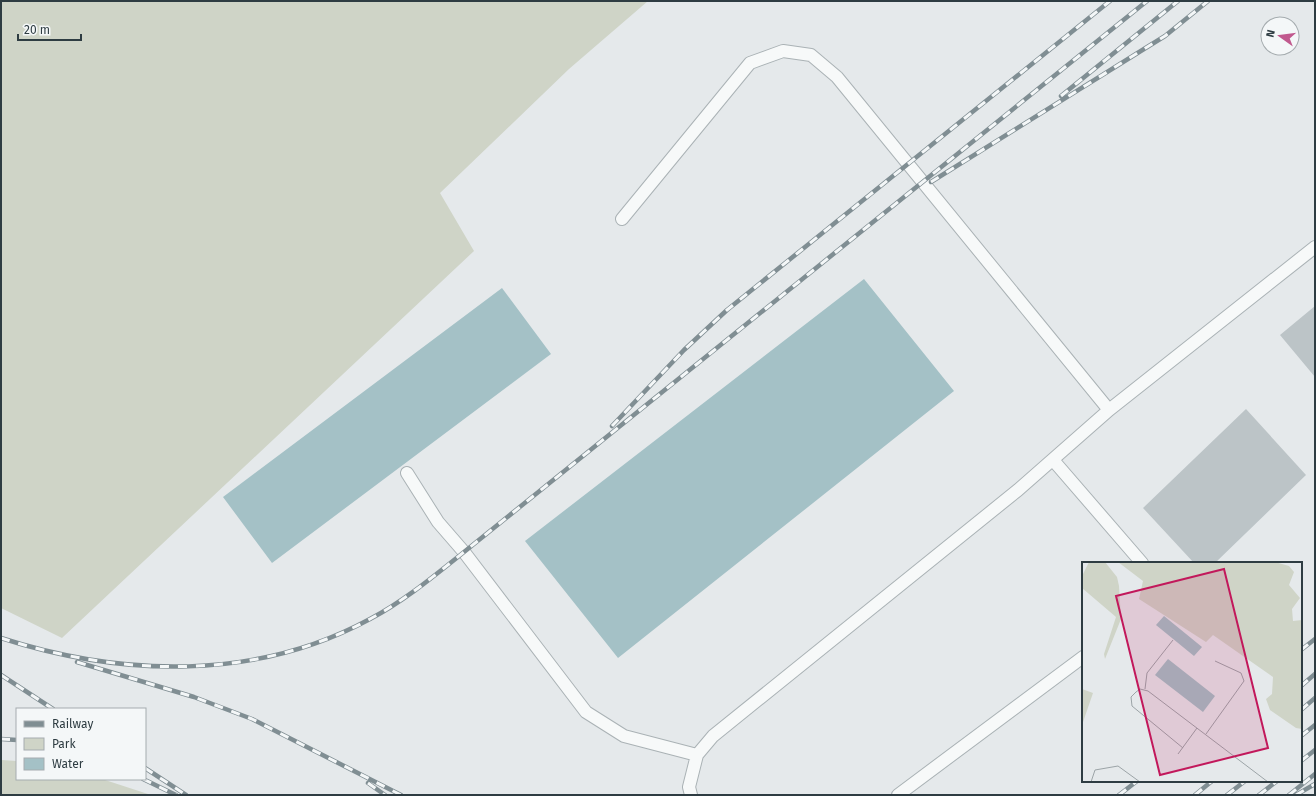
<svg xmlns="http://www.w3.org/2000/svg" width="1316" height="796" viewBox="0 0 1316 796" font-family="'Fira Sans',sans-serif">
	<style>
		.green { fill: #cfd4c7 }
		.water { fill: #a4c1c6 }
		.building { fill: #bcc4c7 }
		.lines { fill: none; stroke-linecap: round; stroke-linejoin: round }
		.service-casing { stroke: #aab2b5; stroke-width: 14 }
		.service { stroke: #f7f9f9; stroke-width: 12 }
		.rail-casing { stroke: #808e93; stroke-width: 4.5 }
		.rail { stroke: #f4f7f8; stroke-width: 3; stroke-dasharray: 9; stroke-linecap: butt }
		.inset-road { fill: none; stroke: #9ca4a7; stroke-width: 1 }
		.view { fill: #c2185b; fill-opacity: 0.15; stroke: #c2185b; stroke-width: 2 }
		.inset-edge { fill: none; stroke: #2e3c42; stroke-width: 2 }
	</style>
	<rect width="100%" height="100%" fill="#e5e9eb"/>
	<path class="green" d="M1,1H648L569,69L440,193L474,251L62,638L1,608Z
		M1,760L17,761V779H102L151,795H1Z"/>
	<path class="water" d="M864,279L954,391L618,658L525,541Z
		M502,288L551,354L272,563L223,497Z"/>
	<path class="building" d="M1315,306V377L1280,335Z
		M1246,409L1306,475L1215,563H1194L1143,508Z"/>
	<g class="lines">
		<g class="service-casing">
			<path id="service" d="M622,219L750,63L783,51L811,55L837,77L1109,410
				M1053,460L1142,563
				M407,473L438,522L464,552L586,712L624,736L697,755
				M691,795L689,787L697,755L713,736L1018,490L1109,410L1315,247
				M898,795L1083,657"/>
		</g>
		<use href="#service" class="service"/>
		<g class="rail-casing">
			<path id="rail" d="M1061,96L1178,1
				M931,182L1144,49L1165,36L1208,1
				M612,426L684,350L727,310L1110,1
				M1,638C122,677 256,681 370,619C404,601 434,576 464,552L1147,1
				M1301,650L1315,639
				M77,662L194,697L252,719L401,795
				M1,675L53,709
				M1301,686L1315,674
				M1301,710L1315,698
				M1301,736L1315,725
				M1,739L17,740
				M1301,761L1315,750
				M145,768L186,795
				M143,779L176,795
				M368,783L385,795
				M1119,795L1137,781
				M1195,795L1212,781
				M1227,795L1245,781
				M1259,795L1277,781
				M1289,795L1315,774
				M1296,795L1315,784"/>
		</g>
		<use href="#rail" class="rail"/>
	</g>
	<g transform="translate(1082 562)">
		<rect width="220" height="220" fill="#e5e9eb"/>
		<path d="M7,0H23L35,15L37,24L39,57L23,97L22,92L34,55L0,26V14ZM36,0H193L207,4L212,10L207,23L218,36L210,47L211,59L220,58V167L214,166L188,148L184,137L190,132L191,115L131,73L124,80L57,37L61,19ZM0,127L11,131L0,163Z" fill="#cfd4c7"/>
		<path d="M82,54L120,85L112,94L74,63ZM86,97L133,134L121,150L73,113Z" fill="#a4c1c6"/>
		<path class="inset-road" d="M63,127L65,111L91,78M124,172L162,119L159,111L133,99M101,186L50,144L49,135L54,130L58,127L66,129L186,220M96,192L115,166M9,220L13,208L36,204L58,220"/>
		<path class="view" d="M142,7L186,186L78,213L34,34Z"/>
		<rect width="220" height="220" class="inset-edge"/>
	</g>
	<rect width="1316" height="796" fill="none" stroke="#2e3c42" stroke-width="4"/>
	<rect x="16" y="708" width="130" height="72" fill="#f4f7f8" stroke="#a5acaf"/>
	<rect x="24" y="721" width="20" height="6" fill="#808e93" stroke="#a5acaf"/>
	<text x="52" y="728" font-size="12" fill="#2e3c42">Railway</text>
	<rect x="24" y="738" width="20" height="12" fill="#cfd4c7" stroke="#a5acaf"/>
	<text x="52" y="748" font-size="12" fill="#2e3c42">Park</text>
	<rect x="24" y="758" width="20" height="12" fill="#a4c1c6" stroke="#a5acaf"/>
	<text x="52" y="768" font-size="12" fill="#2e3c42">Water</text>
	<g transform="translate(1280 36) rotate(284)"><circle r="19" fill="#f4f7f8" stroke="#a5acaf"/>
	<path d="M0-3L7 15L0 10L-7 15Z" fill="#c1598e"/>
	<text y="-6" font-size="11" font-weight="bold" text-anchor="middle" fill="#2e3c42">N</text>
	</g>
	<path d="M18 34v6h63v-6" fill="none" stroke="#2e3c42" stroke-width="2"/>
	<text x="24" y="34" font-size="12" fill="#2e3c42" stroke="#f4f7f8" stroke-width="3" paint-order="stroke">20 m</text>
</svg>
